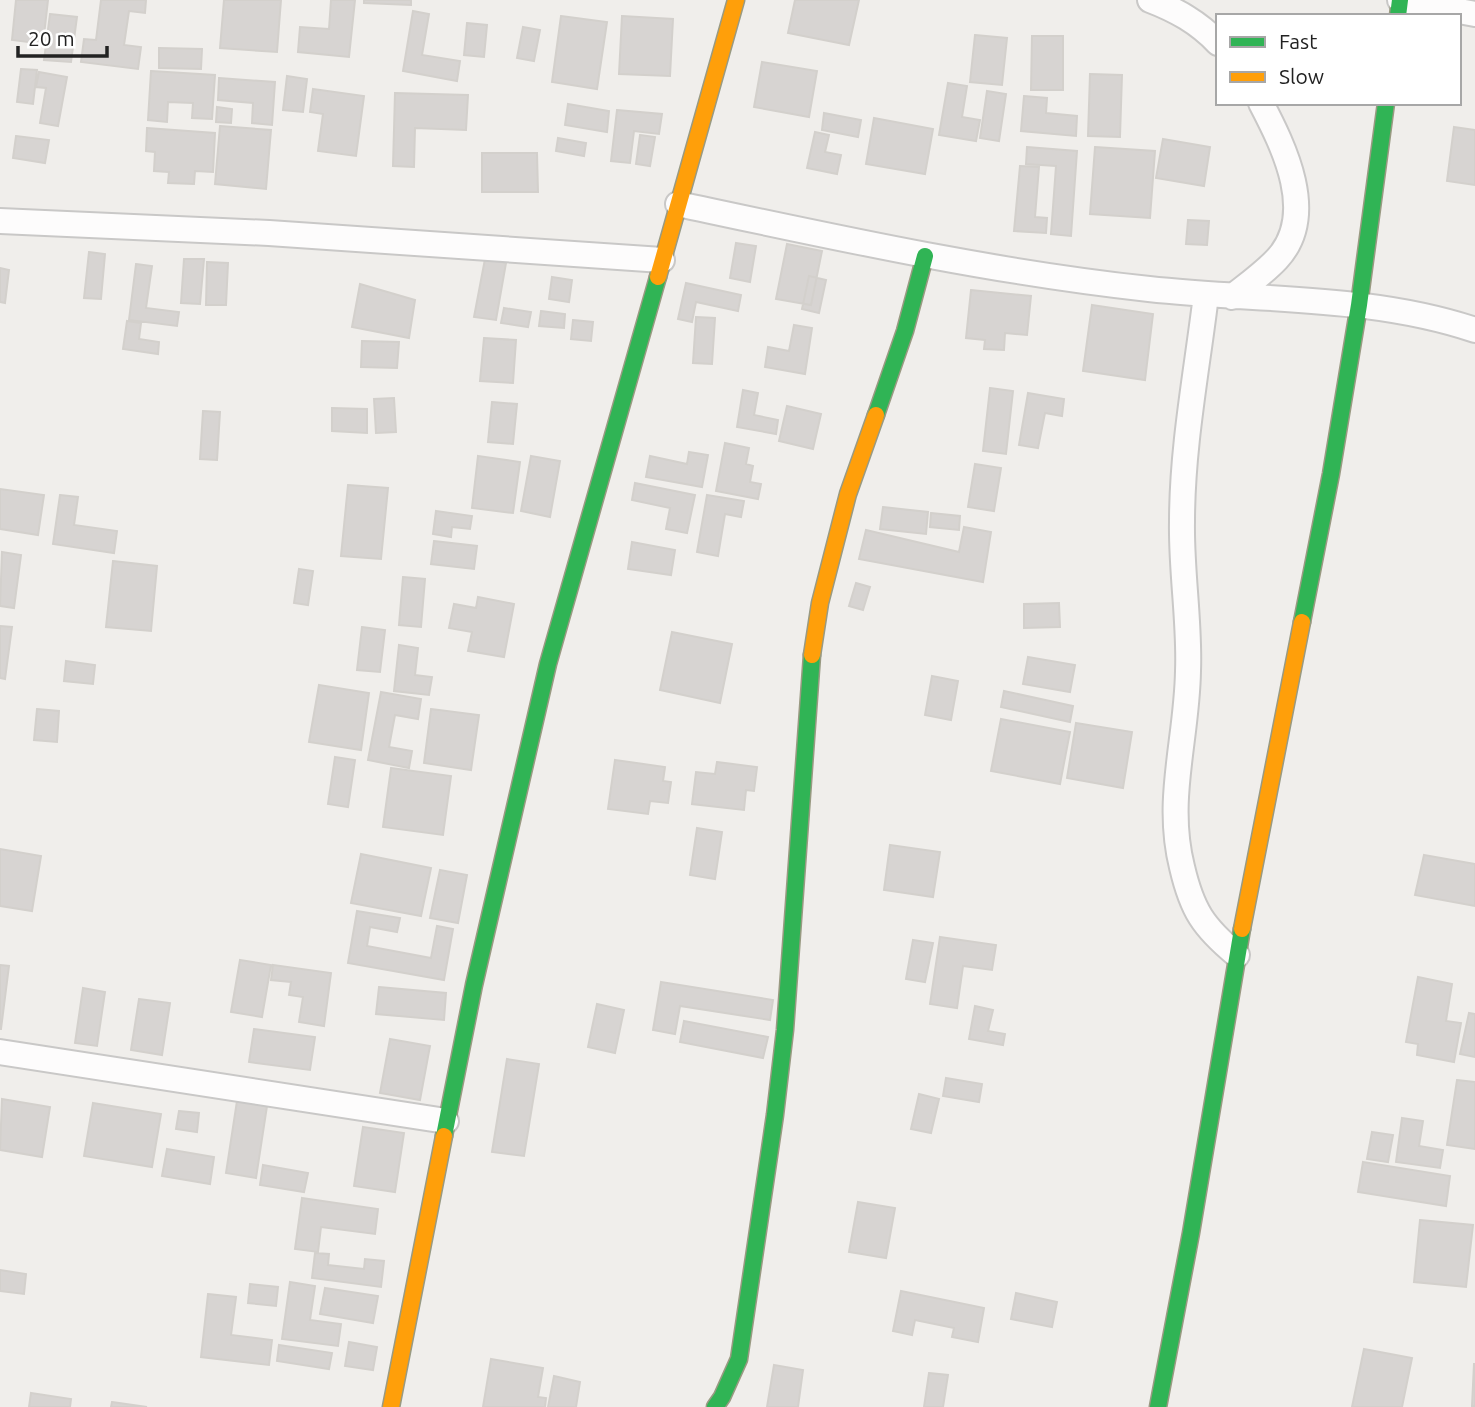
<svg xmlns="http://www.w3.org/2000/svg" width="1475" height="1407" viewBox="0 0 1475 1407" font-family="Ubuntu,sans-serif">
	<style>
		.building { fill: #d7d4d2; stroke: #d3d0cc; stroke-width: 2 }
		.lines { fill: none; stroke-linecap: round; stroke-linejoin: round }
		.street-casing { stroke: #c9c8c7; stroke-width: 28 }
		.fast-casing { stroke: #999a82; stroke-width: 19 }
		.slow-casing { stroke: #999a82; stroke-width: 19 }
		.street { stroke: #fdfcfc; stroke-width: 24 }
		.fast { stroke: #30b455; stroke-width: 16 }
		.slow { stroke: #ff9f0a; stroke-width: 16 }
	</style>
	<rect width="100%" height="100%" fill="#f0eeeb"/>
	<path class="building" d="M16,0H48L43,44L12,40Z
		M101,0H146L145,13L129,11L124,45L141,47L138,69L81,62L84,39L96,40Z
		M224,0H281L277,52L220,48Z
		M331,0H355L349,57L298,52L300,27L329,29Z
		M364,0H411V5L364,3Z
		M795,0H859L849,45L788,33Z
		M413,11L429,14L422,55L460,61L457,81L403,71Z
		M50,14L77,17L71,62L44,60Z
		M561,16L607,22L597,89L552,82Z
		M622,16L673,19L670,76L619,74Z
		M467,23L487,25L484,57L464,55Z
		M523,27L540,30L534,61L517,58Z
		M975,35L1007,38L1002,85L970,82Z
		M1032,36H1063V90H1031Z
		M159,48L202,49L201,69L159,68Z
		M762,62L817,71L809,117L754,107Z
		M21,69L37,70L33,104L17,102Z
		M151,71L215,75L212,119L192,118L193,103L168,102L167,122L148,120Z
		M39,72L67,77L58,126L40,123L46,88L36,87Z
		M1090,74L1122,75L1120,137L1088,136Z
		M287,76L307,79L303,112L283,110Z
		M219,78L275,82L272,125L252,123L253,103L218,100Z
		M948,83L967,86L962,117L980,120L976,141L939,135Z
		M313,89L364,96L356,156L318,151L323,114L310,112Z
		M987,91L1006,94L999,141L980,138Z
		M395,93L468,95L466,130L415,128L414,167L393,166Z
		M1024,96L1047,98L1046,113L1077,116L1076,136L1021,131Z
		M568,104L609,111L607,132L565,125Z
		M217,107L232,109L231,123L216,122Z
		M617,110L662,114L659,134L634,131L630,163L611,161Z
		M824,113L861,120L858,137L822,130Z
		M874,118L933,129L925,174L866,164Z
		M220,126L271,130L266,189L215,184Z
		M1454,127L1475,130V185L1447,181Z
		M147,128L215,133L213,172L195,171L194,184L168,183L169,172L154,171L155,152L146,151Z
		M815,132L829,135L825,152L841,155L837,174L807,168Z
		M640,135L655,137L650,166L636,164Z
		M16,136L49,140L45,163L13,158Z
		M558,138L586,143L584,156L556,151Z
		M1163,139L1210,147L1204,186L1156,178Z
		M1027,147L1077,151L1071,236L1051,234L1056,166L1026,164Z
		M1095,147L1155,151L1150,218L1090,214Z
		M482,153H537L538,192H482Z
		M1020,166L1039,167L1035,217L1047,218L1046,233L1014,231Z
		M1188,220L1209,221L1207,245L1186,244Z
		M736,243L756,246L750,282L730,278Z
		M787,244L822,251L811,305L776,299Z
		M89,252L105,254L101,299L84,298Z
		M184,259H204L200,304L181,303Z
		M485,259L506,263L496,320L474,317Z
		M207,262L228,263L226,305H206Z
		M136,264L152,266L146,308L179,312L177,326L129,320Z
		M0,268L9,270L5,303L0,302Z
		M809,276L826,280L819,313L802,309Z
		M552,277L572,280L569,302L549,299Z
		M686,283L741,295L738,311L696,302L692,322L678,319Z
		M360,284L415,300L409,338L352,327Z
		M971,290L1031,296L1027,335L1005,333L1004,350L984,349L985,340L966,338Z
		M1092,305L1153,314L1145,380L1083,371Z
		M504,308L531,312L528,327L501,323Z
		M541,311L565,314L564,328L539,326Z
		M696,317L715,318L712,364L693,363Z
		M573,320L593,322L591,341L571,339Z
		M127,321L141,323L139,339L159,342L158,354L123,349Z
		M794,325L812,328L805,374L765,367L768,347L789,351Z
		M484,338L516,340L513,383L480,381Z
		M362,341L399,342L397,368L361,367Z
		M990,388L1013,391L1006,454L983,451Z
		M743,390L758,393L754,415L778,420L776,434L737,427Z
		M1028,393L1064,399L1062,416L1045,413L1038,448L1019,445Z
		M394,398L396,432L376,433L374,399Z
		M492,402L517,404L513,444L488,442Z
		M787,406L821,414L813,449L779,441Z
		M332,408L367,409V433L332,431Z
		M203,411L220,412L217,460L200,459Z
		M725,443L749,448L746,464L753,466L750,482L761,484L758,499L716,491Z
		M689,452L708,455L702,487L646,477L650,456L687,464Z
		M478,456L520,462L513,513L472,508Z
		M531,456L560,461L550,517L521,511Z
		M975,464L1001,468L994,511L968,507Z
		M635,483L695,495L687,533L666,529L670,508L632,500Z
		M348,485L388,488L381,559L341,556Z
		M0,489L44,495L38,535L0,529Z
		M60,495L78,497L74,525L117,531L114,553L53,544Z
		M707,495L744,501L741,517L725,514L718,556L697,552Z
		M883,507L928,512L926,534L880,529Z
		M436,511L472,516L470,529L452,527L451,537L433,534Z
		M931,513L960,516L959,530L930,527Z
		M964,527L991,532L983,582L859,559L866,530L959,552Z
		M434,541L477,546L474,569L431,564Z
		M632,542L675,550L671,575L628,569Z
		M2,552L21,555L14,608L0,606Z
		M113,561L157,566L151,631L106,627Z
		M299,569L313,571L308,605L294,603Z
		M403,577L425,579L421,627L399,625Z
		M856,583L870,587L863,610L849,606Z
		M478,597L514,604L504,657L468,651L472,632L449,628L454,604L476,608Z
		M1059,603L1060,627L1024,628V604Z
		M0,626L12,627L5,679L0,678Z
		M362,627L385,630L380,672L357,670Z
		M672,632L732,644L720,703L660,690Z
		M399,645L418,648L415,675L432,677L429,695L394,691Z
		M1028,657L1075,665L1070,692L1023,684Z
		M66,661L95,665L93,684L64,681Z
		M932,676L958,681L951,720L925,715Z
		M319,685L369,693L361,750L309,742Z
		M1004,691L1073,706L1070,722L1001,707Z
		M381,692L421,699L418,719L395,715L389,747L412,751L409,768L368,760Z
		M37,709L59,711L57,742L34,740Z
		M431,709L479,715L471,770L424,763Z
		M1001,719L1070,732L1060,784L991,771Z
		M1076,723L1132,732L1123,788L1067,778Z
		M335,757L355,760L348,807L328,804Z
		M615,760L665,767L663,781L671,782L668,803L650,801L648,814L608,809Z
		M717,762L757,767L754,791L746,790L744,810L692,804L696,772L715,774Z
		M391,768L451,776L443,835L383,827Z
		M697,828L722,832L715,879L690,875Z
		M890,845L940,852L933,897L884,890Z
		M0,849L41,856L32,911L0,906Z
		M361,854L431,868L421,916L351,903Z
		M1424,855L1475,864V906L1415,895Z
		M440,870L467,875L458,923L430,918Z
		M357,911L400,918L397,932L370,927L367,946L431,958L437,926L453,929L444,980L348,963Z
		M940,937L996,945L992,970L963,966L957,1008L930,1004Z
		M913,940L933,943L925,982L906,979Z
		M240,960L271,965L262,1017L231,1012Z
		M0,965L9,966L1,1029H0Z
		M273,965L331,973L324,1026L299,1022L303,997L289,995L291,982L271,980Z
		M1418,977L1452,984L1446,1021L1461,1023L1454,1062L1417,1055L1418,1044L1406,1042Z
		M661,982L773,1000L770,1020L680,1006L675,1034L653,1030Z
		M379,987L446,993L444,1020L376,1014Z
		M83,988L105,992L97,1046L75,1043Z
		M139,999L170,1003L162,1055L131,1050Z
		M597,1004L624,1010L615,1053L588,1047Z
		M975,1006L993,1010L988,1031L1005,1034L1003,1045L969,1039Z
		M1469,1013L1475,1014V1057L1460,1054Z
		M684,1021L768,1037L763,1058L680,1042Z
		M254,1029L315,1037L310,1070L249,1062Z
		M390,1039L430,1046L420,1100L380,1093Z
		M507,1059L539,1064L524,1156L492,1152Z
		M946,1078L982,1084L979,1102L943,1096Z
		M1457,1080L1475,1082V1149L1447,1145Z
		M919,1094L939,1099L931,1133L911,1129Z
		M2,1099L50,1107L42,1157L0,1150Z
		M237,1101L267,1106L256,1178L226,1173Z
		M93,1103L161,1114L152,1167L84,1156Z
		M179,1111L199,1113L197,1132L176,1129Z
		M1402,1118L1423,1121L1419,1146L1443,1150L1440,1168L1396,1162Z
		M363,1127L404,1133L395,1192L354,1186Z
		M1372,1132L1393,1135L1388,1162L1367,1159Z
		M167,1149L214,1157L210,1184L162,1176Z
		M1363,1162L1450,1176L1446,1206L1358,1192Z
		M263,1165L308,1173L304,1192L260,1185Z
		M302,1198L378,1209L375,1234L321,1227L318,1252L295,1249Z
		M858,1202L895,1208L886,1258L849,1252Z
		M1420,1220L1473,1225L1466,1287L1414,1282Z
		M315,1253L329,1254L328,1265L364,1269L365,1259L384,1261L381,1287L312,1278Z
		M0,1270L26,1274L24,1294L0,1291Z
		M290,1282L315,1286L310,1320L341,1324L338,1346L282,1339Z
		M250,1284L278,1287L276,1306L248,1303Z
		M325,1288L378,1296L373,1323L320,1314Z
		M901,1291L984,1308L978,1342L952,1337L954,1328L915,1320L912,1335L893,1331Z
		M1016,1293L1057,1302L1052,1327L1011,1319Z
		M208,1294L236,1297L231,1335L272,1340L269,1365L201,1357Z
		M349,1342L377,1347L373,1370L345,1366Z
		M279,1345L332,1353L329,1369L277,1361Z
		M1364,1349L1412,1358L1402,1407H1352Z
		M491,1359L543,1368L538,1397L546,1398L545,1407H483Z
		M1474,1364H1475V1406H1472Z
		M774,1365L803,1370L798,1407H767Z
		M929,1373L948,1375L943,1407H924Z
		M554,1376L580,1382L576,1407H548Z
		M31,1393L71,1399L70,1407H29Z
		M112,1402L147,1407H111Z"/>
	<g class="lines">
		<g class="street-casing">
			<path id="street" d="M1150,0C1176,10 1198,22 1218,43
				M1400,0L1475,14
				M678,204C833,237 991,272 1149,289C1257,301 1371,295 1475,330
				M0,221L269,233L662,260
				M1206,295C1197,370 1182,446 1182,522C1181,572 1190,622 1188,671C1187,739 1165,800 1182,867C1192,910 1203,927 1237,955
				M1232,297C1247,285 1264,273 1277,259C1318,215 1284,147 1261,103
				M0,1052L446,1121"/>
		</g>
		<g class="fast-casing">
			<path id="fast" d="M1398,16L1400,0
				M876,415L905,331L925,256
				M1302,622L1331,474L1359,305L1386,103
				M444,1136L474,985L548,664L658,277
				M715,1407L722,1397L739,1359L775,1115L785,1030L812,655
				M1158,1407L1191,1233L1242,929"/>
		</g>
		<g class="slow-casing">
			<path id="slow" d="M658,277L736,0
				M812,655L820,603L848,494L876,415
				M1242,929L1302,622
				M391,1407L444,1136"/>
		</g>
		<use href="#street" class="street"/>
		<use href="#fast" class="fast"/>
		<use href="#slow" class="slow"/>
	</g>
	<rect x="1216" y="14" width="245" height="91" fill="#ffffff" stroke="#a7a7a7" stroke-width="2"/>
	<rect x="1230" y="37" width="35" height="10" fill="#30b455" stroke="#a7a7a7" stroke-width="2"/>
	<text x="1279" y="49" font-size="21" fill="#222222">Fast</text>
	<rect x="1230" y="72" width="35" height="10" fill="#ff9f0a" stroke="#a7a7a7" stroke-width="2"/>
	<text x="1279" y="84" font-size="21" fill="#222222">Slow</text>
	<path d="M18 46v10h89v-10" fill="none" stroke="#222222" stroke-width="3.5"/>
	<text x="28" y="46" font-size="21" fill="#222222" stroke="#ffffff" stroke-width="5" paint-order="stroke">20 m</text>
</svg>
